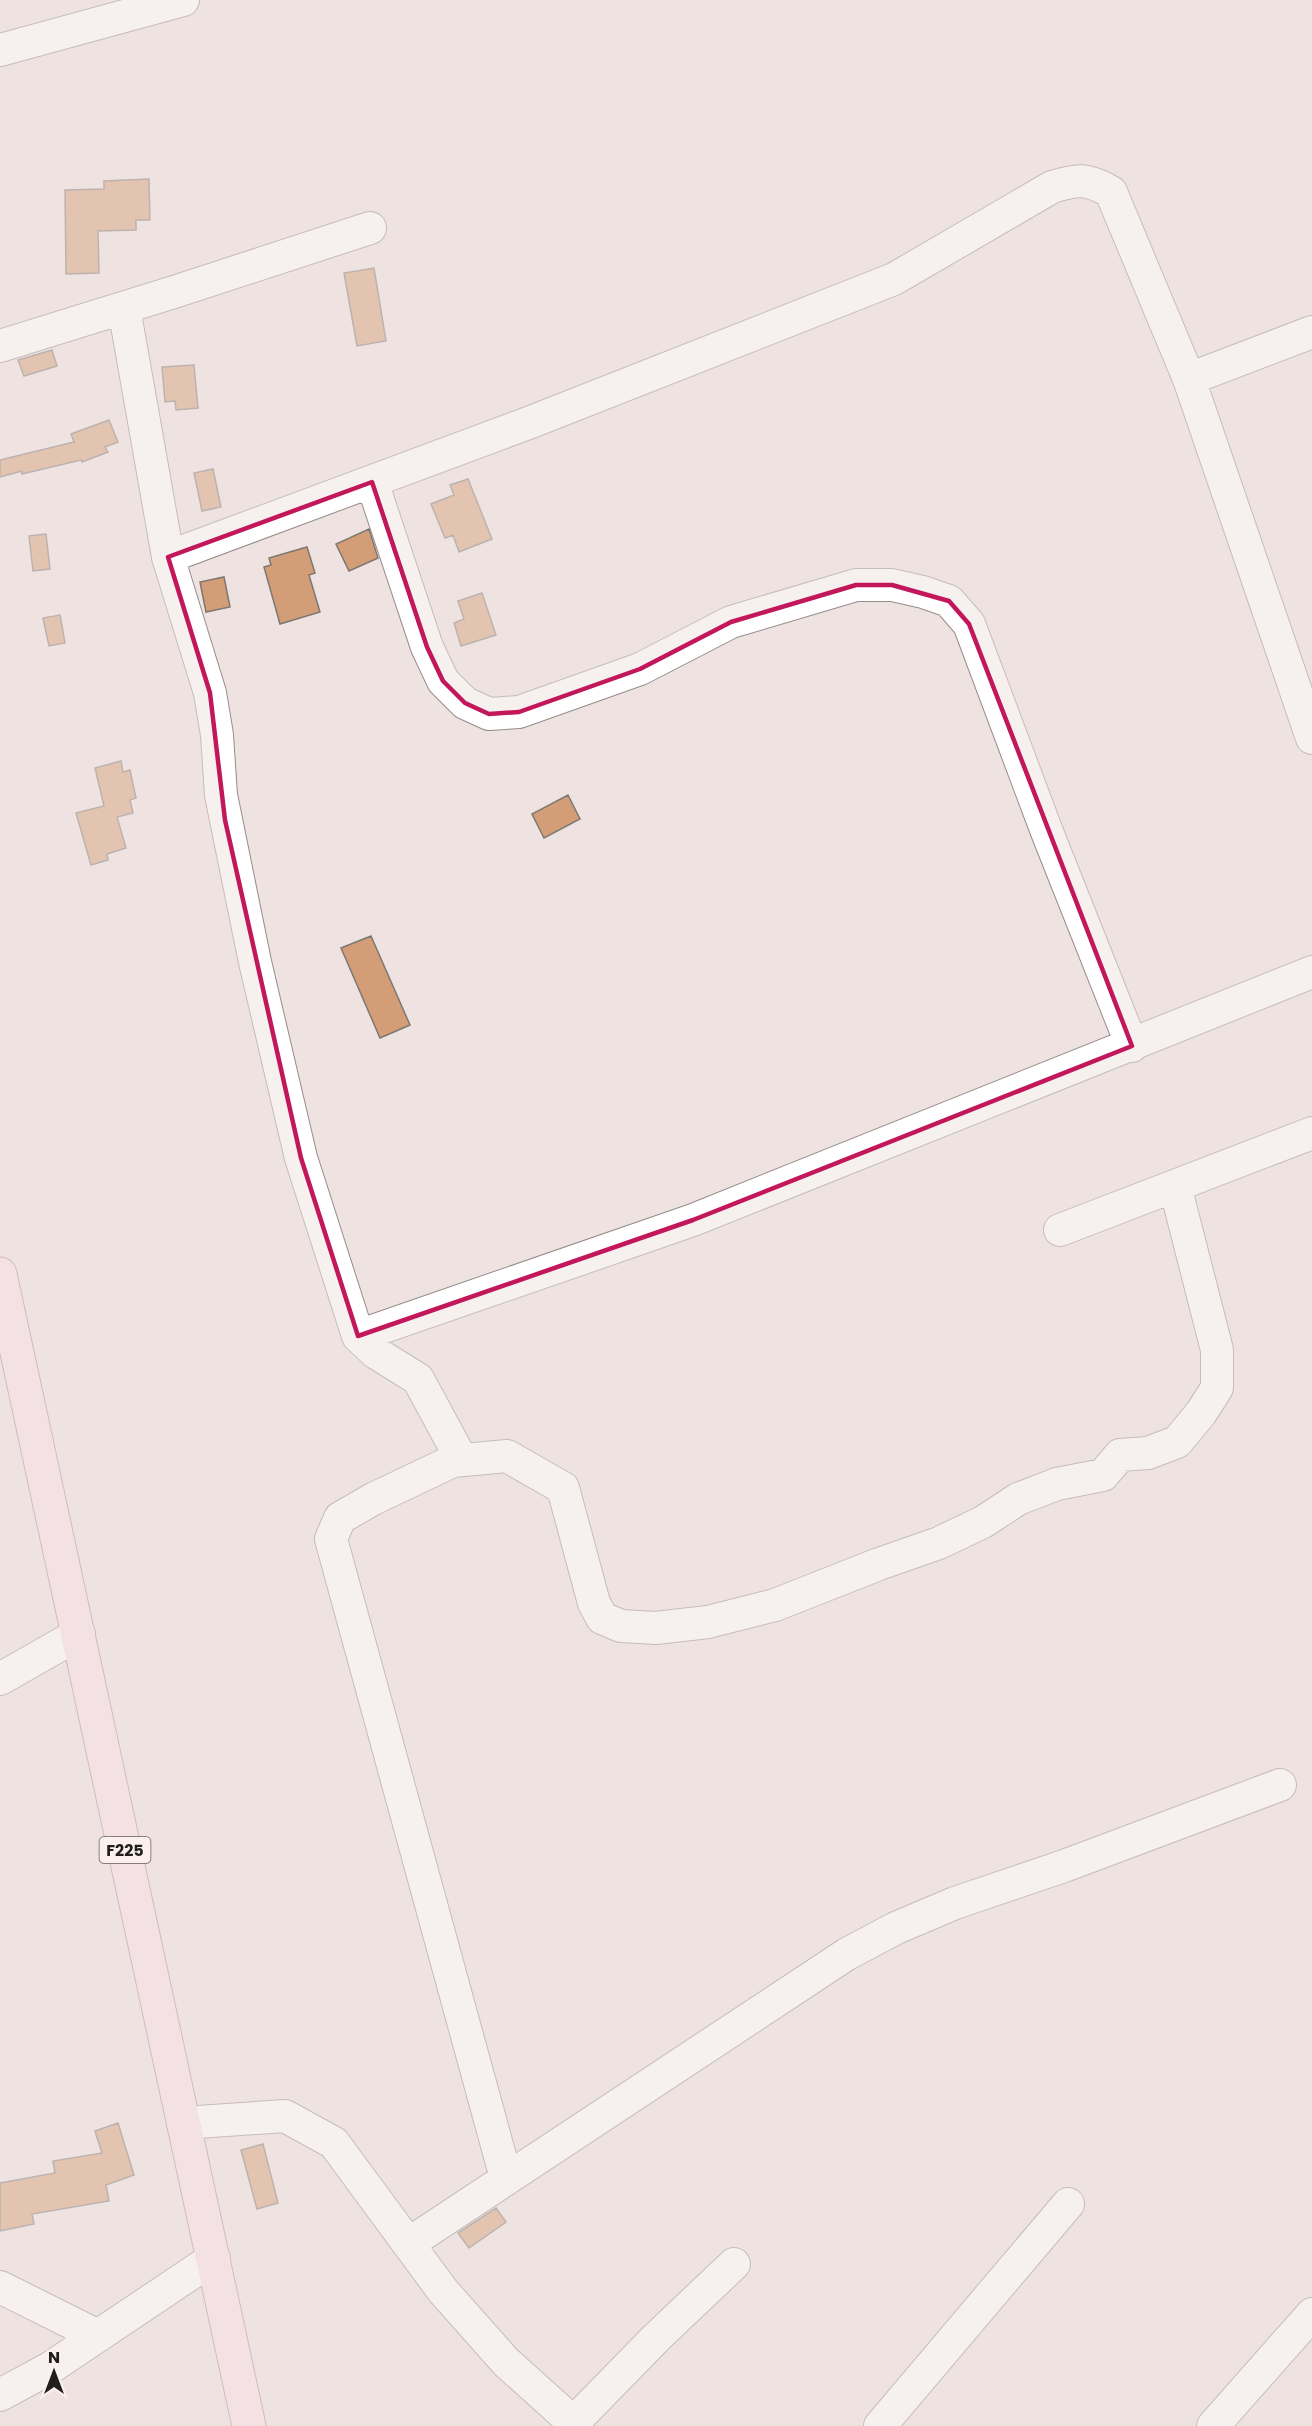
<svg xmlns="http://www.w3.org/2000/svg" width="1312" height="2426" viewBox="0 0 1312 2426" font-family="Poppins,sans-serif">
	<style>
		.building { fill: #d39e77; stroke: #7e7771; stroke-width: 1.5 }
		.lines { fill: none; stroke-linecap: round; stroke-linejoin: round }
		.minor-casing { stroke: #968c8a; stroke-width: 34 }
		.major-casing { stroke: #ac8c93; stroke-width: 35 }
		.minor { stroke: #fff; stroke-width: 32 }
		.major { stroke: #fadde5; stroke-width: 33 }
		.marked { fill: none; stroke: #c2185b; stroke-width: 4.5; stroke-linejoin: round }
		.labels { text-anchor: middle; stroke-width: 4.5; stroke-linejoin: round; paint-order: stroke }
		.shield { fill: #fbf0ee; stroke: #635d5c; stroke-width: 1.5 }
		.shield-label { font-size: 16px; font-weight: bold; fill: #221e1d }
	</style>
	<rect width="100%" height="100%" fill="#eee3e1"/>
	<path class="building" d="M149,179L150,220H136V230L98,231L99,273L66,274L65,190L104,189V181Z
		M374,268L386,341L357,346L344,273Z
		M52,350L57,366L24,376L18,360Z
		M194,365L198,408L176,410L175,401L165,402L162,367Z
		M109,420L118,442L105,447L108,452L82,462L81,460L22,474V471L0,477V460L74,442L71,434Z
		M213,469L221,507L202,511L194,473Z
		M468,479L492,539L459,552L453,535L445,538L431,504L454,495L450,485Z
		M369,529L378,558L349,571L336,544Z
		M46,534L50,569L33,571L29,536Z
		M307,547L315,573L309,575L320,612L280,624L264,567L271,565L269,558Z
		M224,577L230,607L206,612L200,582Z
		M482,593L496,635L461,646L454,623L464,619L458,601Z
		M60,615L65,643L49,646L43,618Z
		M121,761L123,772L130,770L136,798L130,800L133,813L117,817L126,848L107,854L108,860L91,865L76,813L104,806L95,768Z
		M568,795L580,819L544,838L532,814Z
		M371,936L410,1025L380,1038L341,948Z
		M118,2123L134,2175L106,2185L109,2201L32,2214L34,2224L0,2231V2183L55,2173L53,2161L102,2153L95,2131Z
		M263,2144L278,2203L257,2209L241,2150Z
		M496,2208L506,2222L469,2248L458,2233Z"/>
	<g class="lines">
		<g class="minor-casing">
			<path id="minor" d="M0,50L183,0
				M124,308L168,557L210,693L217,735L221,795L255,962L301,1158L358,1336L376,1353L418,1379L458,1453L453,1461L373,1499L340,1518L331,1539L506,2178
				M0,346L174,292L370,228
				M1189,379L1312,332
				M372,482L427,647L443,681L465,703L489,714L519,712L640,669L731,622L856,585H892L923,592L949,601L969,624L1047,832L1132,1046
				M168,557L531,422L894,279L1052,187C1078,179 1087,178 1111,192L1189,379L1312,738
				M1060,1230L1312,1133
				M358,1336L693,1220L1312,972
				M453,1461L507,1456L563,1488L594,1603L602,1618L621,1626L656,1628L708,1622L775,1605L879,1564L939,1543L983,1522L1018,1499L1057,1484L1103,1475L1120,1455L1148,1453L1177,1442L1201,1413L1217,1388V1350L1175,1186
				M0,1679L79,1634
				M183,2123L285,2116L334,2143L443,2291L506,2362L577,2426
				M408,2244L847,1954L896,1928L955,1903L1064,1866L1280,1785
				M0,2287L98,2336
				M0,2395L50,2368L214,2258
				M573,2423L656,2338L734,2264
				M880,2426L1068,2204
				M1213,2426L1312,2314"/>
		</g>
		<g class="major-casing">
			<path id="major" d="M0,1274L249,2426"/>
		</g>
		<use href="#minor" class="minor"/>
		<use href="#major" class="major"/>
	</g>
	<path d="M0 0H1312V2426H0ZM372,482L427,647L443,681L465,703L489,714L519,712L640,669L731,622L856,585H892L949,601L969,624L1132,1046L693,1220L358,1336L301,1158L225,820L210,693L168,557Z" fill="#eee3e1" fill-opacity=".55" fill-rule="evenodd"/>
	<path class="marked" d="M372,482L427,647L443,681L465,703L489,714L519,712L640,669L731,622L856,585H892L949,601L969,624L1132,1046L693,1220L358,1336L301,1158L225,820L210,693L168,557Z"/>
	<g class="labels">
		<rect class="shield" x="99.5" y="1837" width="51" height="26" rx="4.5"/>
		<g class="shield-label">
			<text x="125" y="1856">F225</text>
		</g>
	</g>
	<g transform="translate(54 2372)" stroke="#fbf0ee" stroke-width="4.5" paint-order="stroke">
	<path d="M0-4.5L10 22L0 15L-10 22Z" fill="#221e1d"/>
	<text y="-9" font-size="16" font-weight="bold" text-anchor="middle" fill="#221e1d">N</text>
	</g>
</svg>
